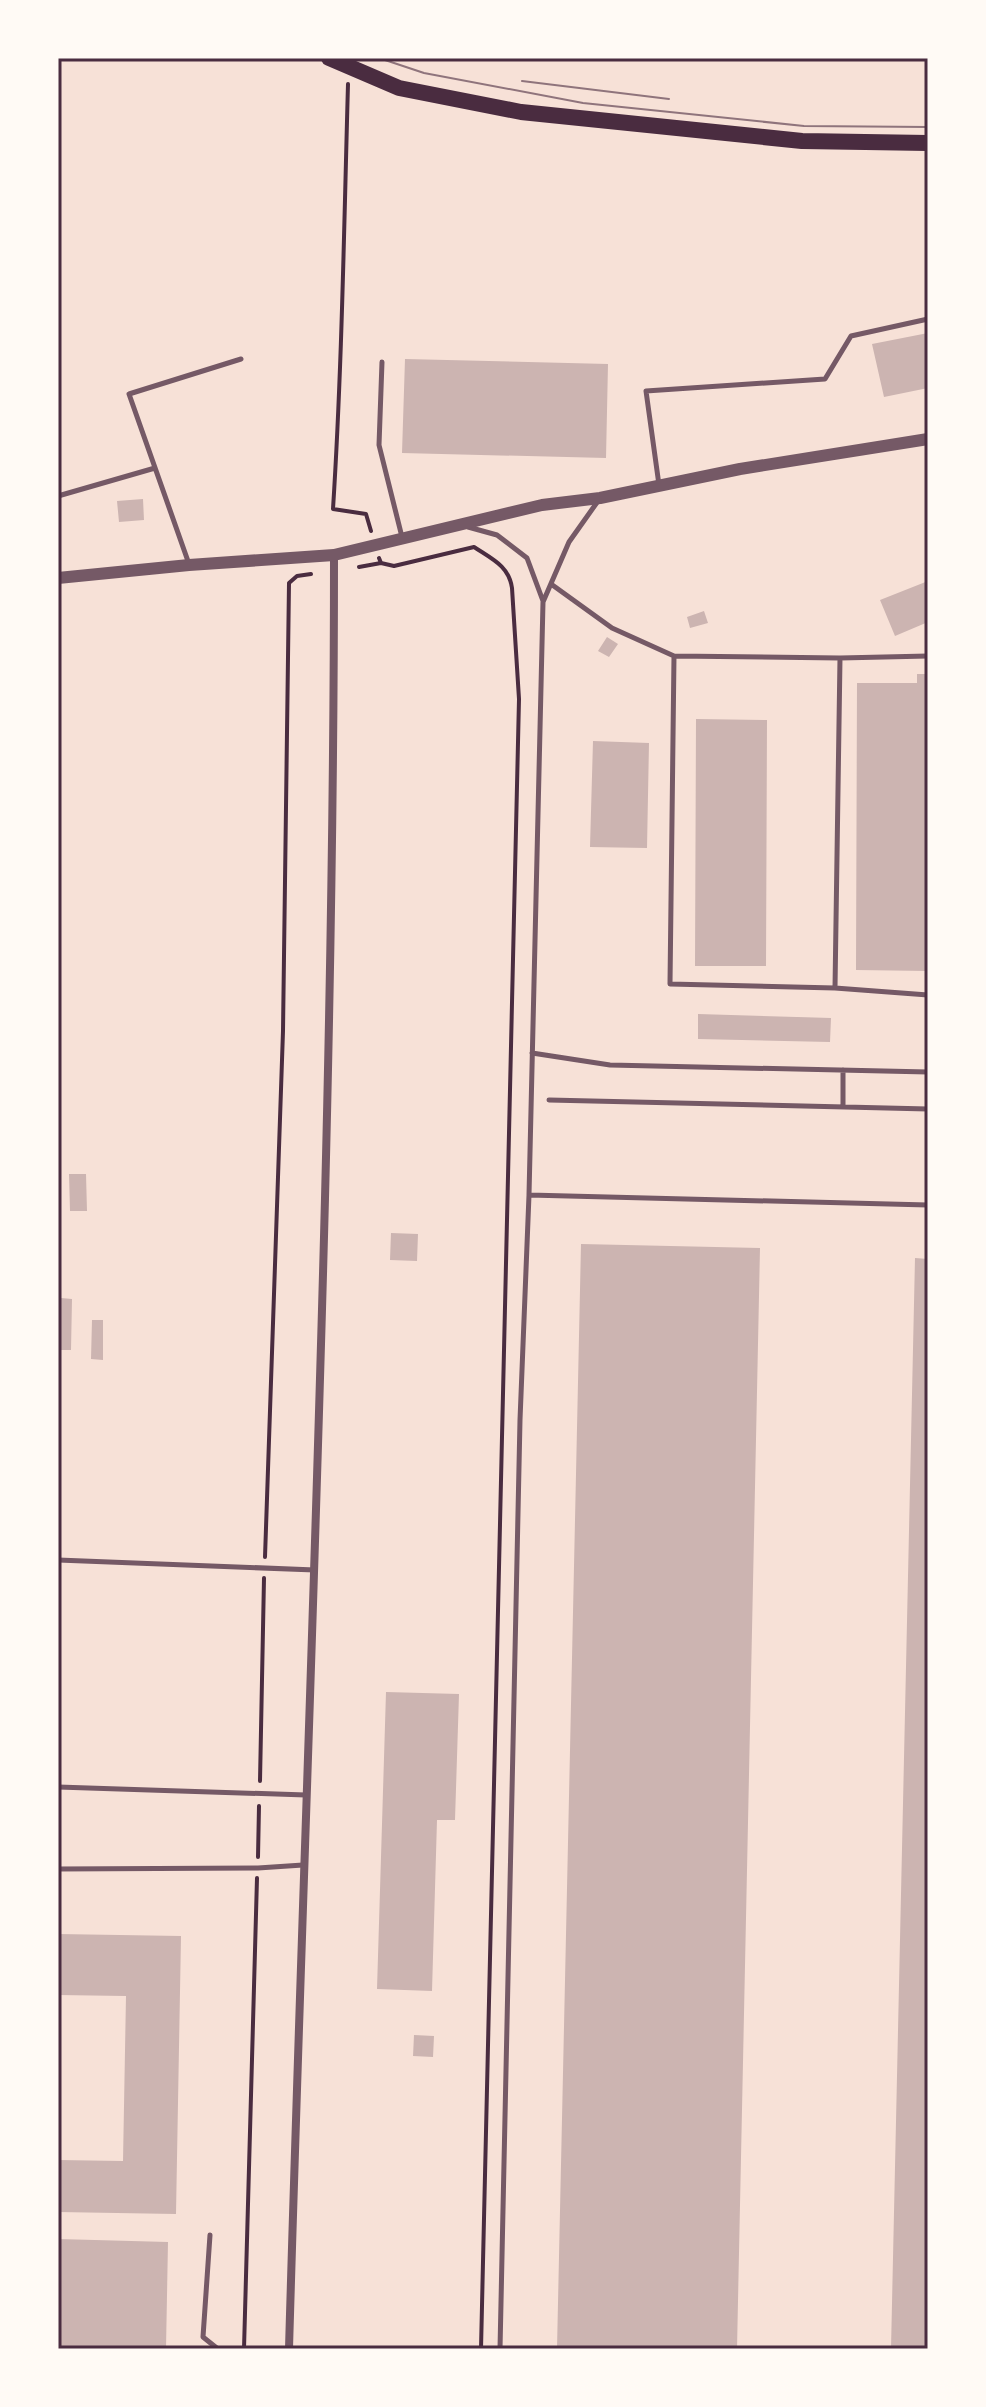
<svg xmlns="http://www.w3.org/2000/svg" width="986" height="2407" viewBox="0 0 986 2407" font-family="Lora,serif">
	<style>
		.building { fill: #ccb4b1 }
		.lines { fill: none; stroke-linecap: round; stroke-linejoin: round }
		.path { stroke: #4a2c40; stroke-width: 4 }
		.service { stroke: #755966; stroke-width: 5 }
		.minor { stroke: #755966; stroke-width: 8 }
		.tertiary { stroke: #755966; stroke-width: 12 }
		.primary { stroke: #4a2c40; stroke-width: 16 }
		.tram { stroke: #8f747c; stroke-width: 2 }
		.neatline { fill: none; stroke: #4a2c40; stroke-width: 3 }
	</style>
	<rect width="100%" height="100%" fill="#f7e1d7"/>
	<path class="building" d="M928,333V388L884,397L872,344Z
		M405,359L608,364L606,458L402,453Z
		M143,499L144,520L119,522L117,501Z
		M928,581V622L895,636L880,600Z
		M704,611L708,623L690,628L687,617Z
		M607,637L618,644L609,657L598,651Z
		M917,674H928V971L856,970L857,683H917Z
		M696,719L767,720L766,966H695Z
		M593,741L649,743L647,848L590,847Z
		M698,1014L831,1018L830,1042L698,1039Z
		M69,1174H86L87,1211H70Z
		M391,1233L418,1234L417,1261L390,1260Z
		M581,1244L760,1248L737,2349H557Z
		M915,1258L928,1259V2349H891Z
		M61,1298L72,1299L71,1350H61Z
		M92,1320H103V1360L91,1359Z
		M386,1692L459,1694L455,1820H437L432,1991L377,1989Z
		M58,1934L181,1936L176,2214L58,2212V2160L123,2161L126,1996L58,1995Z
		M414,2035L434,2036L433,2057L413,2056Z
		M58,2239L168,2242L166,2349H58Z"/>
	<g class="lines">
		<path class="path" d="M348,84C344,226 342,368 333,509L366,514L371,531
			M379,558L381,563L394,566L474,547C492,559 509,566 512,588L519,699L481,2349
			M359,567L381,563
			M265,1557L283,1031L289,583L297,576L311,574
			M260,1781L264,1578
			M258,1857L259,1806
			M244,2349L257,1878"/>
		<path class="service" d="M382,362L379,445L402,537
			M659,485L646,391L825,379L851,336L928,319
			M58,496L155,468
			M468,527L497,535L527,558L543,601
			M189,564L129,394L241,359
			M551,584L612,628L674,656L840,658L835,988
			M674,656L670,984L835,988L928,995
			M840,658L928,656
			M532,1053L610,1065L928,1072
			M549,1100L928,1109
			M843,1107V1070
			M529,1195L928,1205
			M58,1560L315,1570
			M58,1787L306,1795
			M58,1869L258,1868L303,1865
			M58,2045V2136
			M210,2235L203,2337L218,2349
			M500,2349L520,1420L529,1195L543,602L569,542L598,501"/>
		<path class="minor" d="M289,2349C306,1751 334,1153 334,555"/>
		<path class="tertiary" d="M58,578L189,565L334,555L542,505L600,498L740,469L928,439"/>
		<path class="primary" d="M329,58L399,88L521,112L802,141L928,143"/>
		<path class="tram" d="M379,58L424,73L583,103L804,126L928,127
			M522,81L669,99"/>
	</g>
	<rect width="986" height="2407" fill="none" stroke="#fffaf5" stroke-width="120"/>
	<rect x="60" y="60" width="866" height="2287" class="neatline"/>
</svg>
